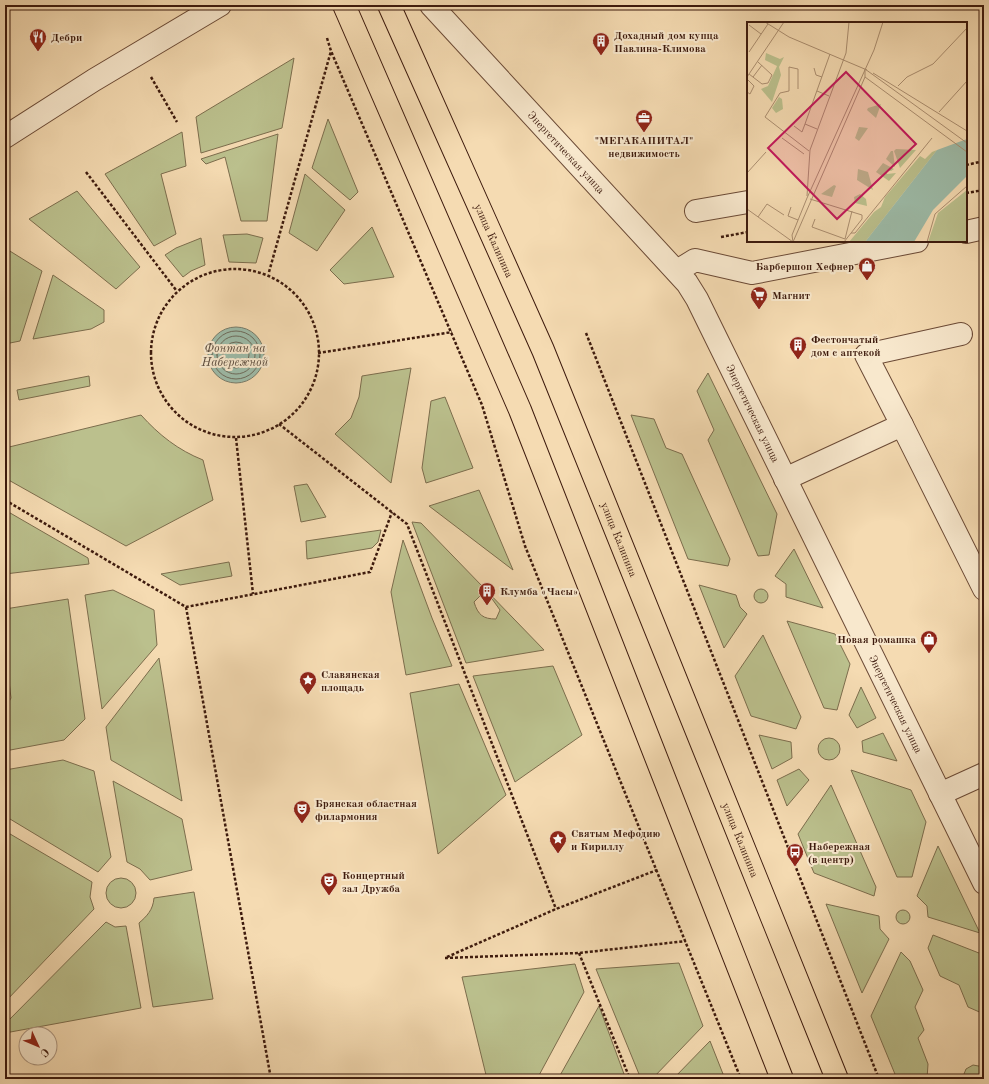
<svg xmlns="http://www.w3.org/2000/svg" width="989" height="1084" viewBox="0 0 989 1084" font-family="'Old Standard TT',serif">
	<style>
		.green { fill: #bbc08d; stroke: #7c6d4d; fill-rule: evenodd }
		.water { fill: #9dbba8; stroke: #777b6a }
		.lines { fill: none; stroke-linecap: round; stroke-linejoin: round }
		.shore { stroke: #6d6a5a; stroke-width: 1 }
		.minor-casing { stroke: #6b4a36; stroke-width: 24 }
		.major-casing { stroke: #3d1a0d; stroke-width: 24 }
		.path { stroke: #3d1a0d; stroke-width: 2.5; stroke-dasharray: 3 2; stroke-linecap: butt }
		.minor { stroke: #f8e8cd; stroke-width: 22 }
		.major { stroke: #f5dbb2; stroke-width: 22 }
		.labels { text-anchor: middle; stroke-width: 4; stroke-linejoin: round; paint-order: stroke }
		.poi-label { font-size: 11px; font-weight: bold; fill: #3d1a0d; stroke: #f8e8cd; text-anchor: start }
		.street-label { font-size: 11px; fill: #3d1a0d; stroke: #f8e8cd }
		.water-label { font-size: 12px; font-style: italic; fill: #5a4a3c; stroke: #f8e8cd }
		.inset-road { fill: none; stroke: #ab8e70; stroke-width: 1 }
		.view { fill: #c2185b; fill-opacity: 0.15; stroke: #c2185b; stroke-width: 2 }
		.inset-edge { fill: none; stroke: #3d1a0d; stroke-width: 2 }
	</style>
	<rect width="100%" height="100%" fill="#f5dbb2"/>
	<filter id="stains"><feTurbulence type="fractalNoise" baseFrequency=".005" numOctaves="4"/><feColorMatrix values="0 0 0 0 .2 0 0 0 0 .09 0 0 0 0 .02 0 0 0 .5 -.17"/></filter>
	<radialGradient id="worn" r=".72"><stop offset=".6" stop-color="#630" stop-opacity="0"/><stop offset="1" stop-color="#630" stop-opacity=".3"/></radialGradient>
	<path class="green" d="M294,58L282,128L201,153L196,117Z
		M328,119L358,192L350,200L312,168Z
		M182,132L186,166L161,174L176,234L154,246L105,174Z
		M278,134L267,221H241L225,157L206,164L201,159Z
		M305,174L345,210L317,251L289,233Z
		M77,191L140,267L116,289L29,219Z
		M372,227L394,277L344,284L330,270Z
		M247,234L263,238L256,263L229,262L223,235Z
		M201,238L205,265L191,271L183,277L165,255L176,248Z
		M5,248L42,271L20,341L5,344Z
		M53,275L104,310V322L91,329L33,339Z
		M411,368L391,483L335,434L351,418L359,397L362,376Z
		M708,373L777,514L769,555L758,556L708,440L714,430L697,391Z
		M89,376L90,386L19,400L17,390Z
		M445,397L473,468L426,483L422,468L431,401Z
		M141,415C159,435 178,450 203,460L213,500L126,546L5,478V448Z
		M631,415L654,419L666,448L682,454L730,559L728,566L688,559Z
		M307,484L326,517L301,522L294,486Z
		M479,490L513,570L429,506Z
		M5,510L88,558L89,564L5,574Z
		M412,522L421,523L544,650L466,663ZM481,595L490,596L500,610L496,619C483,619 478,615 474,602Z
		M381,530L378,542L372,548L307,559L306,541Z
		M403,540L432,618L452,666L406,675L391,592Z
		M794,549L823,608L786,597V584L775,576Z
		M229,562L232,576L180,585L161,574Z
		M699,585L736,595L740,607L747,614L724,648Z
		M754 596a7 7 0 1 1 14 0a7 7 0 1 1-14 0Z
		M113,590L154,610L157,645L102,709L85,595Z
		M68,599L85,719L64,740L5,751V709L11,698L9,681L5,678V609Z
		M787,621L835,634L850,664L837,710L824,708Z
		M763,635L801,717L796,729L751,716L735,676Z
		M159,658L182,801L111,760L106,727Z
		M553,666L582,735L515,782L473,676Z
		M459,684L506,795L438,854L410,693Z
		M861,687L876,718L857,728L849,715Z
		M883,733L897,761L863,752L862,741Z
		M759,735L791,742L792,758L772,769Z
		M818 749a11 11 0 1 1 22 0a11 11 0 1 1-22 0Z
		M63,760L94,771L111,857L98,872L5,816V770Z
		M799,769L809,780L787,806L777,780Z
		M851,770L911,790L926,822L912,877H897Z
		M113,781L182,819L192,870L150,880L140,869L127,862Z
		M831,785L876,887L874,896L814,873L798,834Z
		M5,831L92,882L90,897L94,909L5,1002Z
		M938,846L980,933L928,917L927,906L917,896Z
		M106 893a15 15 0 1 1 30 0a15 15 0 1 1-30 0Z
		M194,892L213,999L153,1007L139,923C147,916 153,910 154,898Z
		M826,904L879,916L880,929L889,939L862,993Z
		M896 917a7 7 0 1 1 14 0a7 7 0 1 1-14 0Z
		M106,922L115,927L126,926L141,1008L5,1033V1024Z
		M933,935L984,955V1014L968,1007L959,985L940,976L928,948Z
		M901,952L910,961L923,990L915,1007L924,1030L918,1038L928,1064L927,1079H897L871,1016Z
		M679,963L703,1026L652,1079H641L596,969Z
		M575,964L584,992L537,1079H487L462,977Z
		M599,1006L624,1074L619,1079H558Z
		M710,1041L725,1079H673Z
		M973,1065L984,1067V1079H962L966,1069Z"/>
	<path class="water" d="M208 355a28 28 0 1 1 56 0a28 28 0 1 1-56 0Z"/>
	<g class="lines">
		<path class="shore" d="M212 355a24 24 0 1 1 48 0a24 24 0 1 1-48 0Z
			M217 355a19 19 0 1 1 38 0a19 19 0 1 1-38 0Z
			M223 355a13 13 0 1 1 26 0a13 13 0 1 1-26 0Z"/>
		<g class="minor-casing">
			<g id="minor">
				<path id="s1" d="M431,5L687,283L697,299L984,883"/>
				<path d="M5,137L94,80L220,5"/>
				<path d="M696,211L748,202"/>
				<path d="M966,232L984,228"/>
				<path d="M677,271L695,260L752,273L917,241"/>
				<path d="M902,425L984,589"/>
				<path d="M785,479L902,425L866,355L961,334"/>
				<path d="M940,794L984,774"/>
			</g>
		</g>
		<g class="major-casing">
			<g id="major">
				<path d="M344,5L520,410L782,1079"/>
				<path id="s2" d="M389,5L543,350L837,1079"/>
			</g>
		</g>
		<path class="path" d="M327,38L331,51L482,405L525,546L741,1079
			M151,77L177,122
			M966,165L984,161
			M86,172L176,290
			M966,193L984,190
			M721,237L748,232
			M151 353a84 84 0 1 1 168 0a84 84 0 1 1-168 0Z
			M269,272L331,51
			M586,333L879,1079
			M318,353L452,332
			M279,424L407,524L556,909
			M236,438L253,594
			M5,500L186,607L370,572L392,512
			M186,607L271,1079
			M579,953L630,1079
			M447,957L556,909L657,870
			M445,958L579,953L686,941"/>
		<use href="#minor" class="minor"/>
		<use href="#major" class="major"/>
	</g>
	<defs>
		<g id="restaurant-pin" transform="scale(0.9)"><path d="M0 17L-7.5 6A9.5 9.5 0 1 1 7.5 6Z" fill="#8f2418" stroke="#f8e8cd"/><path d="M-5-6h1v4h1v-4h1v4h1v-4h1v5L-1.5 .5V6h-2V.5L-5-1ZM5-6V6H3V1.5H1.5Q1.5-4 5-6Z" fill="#fff"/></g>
		<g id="building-pin" transform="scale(0.9)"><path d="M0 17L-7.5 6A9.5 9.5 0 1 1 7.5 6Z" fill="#8f2418" stroke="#f8e8cd"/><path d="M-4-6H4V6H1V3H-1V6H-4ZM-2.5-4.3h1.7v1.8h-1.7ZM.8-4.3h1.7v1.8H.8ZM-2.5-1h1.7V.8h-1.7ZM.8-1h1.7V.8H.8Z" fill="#fff"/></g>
		<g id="office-pin" transform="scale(0.9)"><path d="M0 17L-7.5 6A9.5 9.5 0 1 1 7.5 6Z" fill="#8f2418" stroke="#f8e8cd"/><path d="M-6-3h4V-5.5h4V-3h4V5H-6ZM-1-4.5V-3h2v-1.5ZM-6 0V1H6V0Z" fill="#fff"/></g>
		<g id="shop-pin" transform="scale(0.9)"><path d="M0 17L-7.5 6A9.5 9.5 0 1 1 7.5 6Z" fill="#8f2418" stroke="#f8e8cd"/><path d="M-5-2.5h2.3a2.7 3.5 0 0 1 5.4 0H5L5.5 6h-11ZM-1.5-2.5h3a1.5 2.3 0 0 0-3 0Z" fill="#fff"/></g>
		<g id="supermarket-pin" transform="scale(0.9)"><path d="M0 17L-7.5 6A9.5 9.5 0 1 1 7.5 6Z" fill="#8f2418" stroke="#f8e8cd"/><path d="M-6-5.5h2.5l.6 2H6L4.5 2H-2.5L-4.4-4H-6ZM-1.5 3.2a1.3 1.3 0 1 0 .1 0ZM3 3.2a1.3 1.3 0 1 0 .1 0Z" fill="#fff"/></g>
		<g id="sight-pin" transform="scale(0.9)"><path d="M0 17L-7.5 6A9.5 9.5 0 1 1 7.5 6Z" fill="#8f2418" stroke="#f8e8cd"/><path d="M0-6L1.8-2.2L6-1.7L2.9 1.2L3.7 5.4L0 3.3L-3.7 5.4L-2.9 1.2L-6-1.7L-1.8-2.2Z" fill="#fff"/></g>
		<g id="theatre-pin" transform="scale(0.9)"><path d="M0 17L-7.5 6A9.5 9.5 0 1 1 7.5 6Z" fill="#8f2418" stroke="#f8e8cd"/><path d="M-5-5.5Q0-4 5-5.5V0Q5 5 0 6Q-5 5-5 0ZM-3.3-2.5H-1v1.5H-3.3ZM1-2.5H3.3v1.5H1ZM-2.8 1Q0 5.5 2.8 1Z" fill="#fff"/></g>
		<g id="bus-pin" transform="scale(0.9)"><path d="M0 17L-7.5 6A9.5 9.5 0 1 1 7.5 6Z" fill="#8f2418" stroke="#f8e8cd"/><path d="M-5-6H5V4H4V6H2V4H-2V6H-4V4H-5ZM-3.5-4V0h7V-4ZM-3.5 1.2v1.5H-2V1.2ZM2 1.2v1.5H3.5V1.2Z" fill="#fff"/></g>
	</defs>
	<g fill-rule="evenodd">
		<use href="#restaurant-pin" x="38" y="37"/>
		<use href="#building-pin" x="601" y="41"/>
		<use href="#office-pin" x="644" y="118"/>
		<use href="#shop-pin" x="867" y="266"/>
		<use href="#supermarket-pin" x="759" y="295"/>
		<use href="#building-pin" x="798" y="345"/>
		<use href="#building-pin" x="487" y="591"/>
		<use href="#shop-pin" x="929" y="639"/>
		<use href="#sight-pin" x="308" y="680"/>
		<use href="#theatre-pin" x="302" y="809"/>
		<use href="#sight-pin" x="558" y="839"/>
		<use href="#bus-pin" x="795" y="852"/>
		<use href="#theatre-pin" x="329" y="881"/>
	</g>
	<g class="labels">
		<g class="poi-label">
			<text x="614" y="39">Дохадный дом купца<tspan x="614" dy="13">Павлина-Климова</tspan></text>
			<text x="51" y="41">Дебри</text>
			<text x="644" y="144" text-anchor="middle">"МЕГАКАПИТАЛ"<tspan x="644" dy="13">недвижимость</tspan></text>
			<text x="854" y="270" text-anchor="end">Барбершоп Хефнер</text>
			<text x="772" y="299">Магнит</text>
			<text x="811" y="343">Фестончатый<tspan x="811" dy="13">дом с аптекой</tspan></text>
			<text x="500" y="595">Клумба «Часы»</text>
			<text x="916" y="643" text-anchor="end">Новая ромашка</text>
			<text x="321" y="678">Славянская<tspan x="321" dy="13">площадь</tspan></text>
			<text x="315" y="807">Брянская областная<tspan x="315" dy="13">филармония</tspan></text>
			<text x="571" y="837">Святым Мефодию<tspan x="571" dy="13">и Кириллу</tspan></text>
			<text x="808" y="850">Набережная<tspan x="808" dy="13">(в центр)</tspan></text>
			<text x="342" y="879">Концертный<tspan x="342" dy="13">зал Дружба</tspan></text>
		</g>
		<g class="street-label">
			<text dy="4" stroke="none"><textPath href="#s1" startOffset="200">Энергетическая улица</textPath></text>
			<text dy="4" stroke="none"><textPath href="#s2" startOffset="258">улица Калинина</textPath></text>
			<text dy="4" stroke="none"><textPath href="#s1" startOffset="524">Энергетическая улица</textPath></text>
			<text dy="4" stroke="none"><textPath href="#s2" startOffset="582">улица Калинина</textPath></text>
			<text dy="4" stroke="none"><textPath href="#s1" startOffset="848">Энергетическая улица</textPath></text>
			<text dy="4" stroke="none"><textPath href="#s2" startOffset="906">улица Калинина</textPath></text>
		</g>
		<g class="water-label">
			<text x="235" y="352">Фонтан на<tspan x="235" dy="14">Набережной</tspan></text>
		</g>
	</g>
	<g transform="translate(747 22)">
		<rect width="220" height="220" fill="#f5dbb2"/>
		<path d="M19,31L33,37L37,35L32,45L34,53L25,80L14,67L21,64L30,44L18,38ZM32,75L35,77L36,87L29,91L25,86ZM134,82L129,96L120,88L121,86ZM112,105L121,106L112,119L108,116ZM149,127L169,128L153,146L147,129ZM190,128L118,220H102L127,190L134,185L138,175L173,134L178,137L185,130ZM144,129H146L148,145L139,137ZM136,141L147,147L144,149L140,148V152L149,151L142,159L129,150ZM111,147L121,150L126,168L110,158ZM87,163L89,164L85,175L74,172ZM220,168V220H181L191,191ZM113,172L119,177L120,184L108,181L107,175Z" fill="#bbc08d"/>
		<path d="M220,117V154L186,188L167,220H118L190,128Z" fill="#9dbba8"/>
		<path class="inset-road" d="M18,0L42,15L120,48M2,3L14,12M2,30L21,2M67,46L69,53L75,55M118,47L220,121M126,51L220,109M2,52L15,62L21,61L25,53L11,40M0,55L37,0M6,55L15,43M118,55L220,130M0,57L7,64L3,72L0,70M151,64L160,55L186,42L220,6M51,67V47L42,45V69L33,71L18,95L62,129M70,69L82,74M192,90L220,59M58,102L83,32M47,104L55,110L58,102L70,107M35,116L57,132M0,151L19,130M60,174L63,128L99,31L102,0M63,177L115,193V197L97,220M44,185L41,194L51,198M0,187L46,220M11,195L20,182L37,193M68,197L65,205L98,217L105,189M104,211H108L185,116M46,220L45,213L60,176L127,28L136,0M46,220L118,55V47M180,220L188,192L220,164"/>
		<path class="view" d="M99,50L169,122L90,197L21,126Z"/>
		<rect width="220" height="220" class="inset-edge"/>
	</g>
	<rect width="989" height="1084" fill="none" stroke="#f5dbb2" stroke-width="20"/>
	<rect x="6" y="6" width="977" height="1072" fill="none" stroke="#3d1a0d" stroke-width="2"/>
	<rect x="10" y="10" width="969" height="1064" fill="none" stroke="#3d1a0d"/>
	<g transform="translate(38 1046) rotate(134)"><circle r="19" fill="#f8e8cd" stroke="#ad9680"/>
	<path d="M0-3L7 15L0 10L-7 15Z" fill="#8f2418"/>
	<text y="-6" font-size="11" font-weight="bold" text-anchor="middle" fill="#3d1a0d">С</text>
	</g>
	<rect width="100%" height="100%" filter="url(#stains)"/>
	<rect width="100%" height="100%" fill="url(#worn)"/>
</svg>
